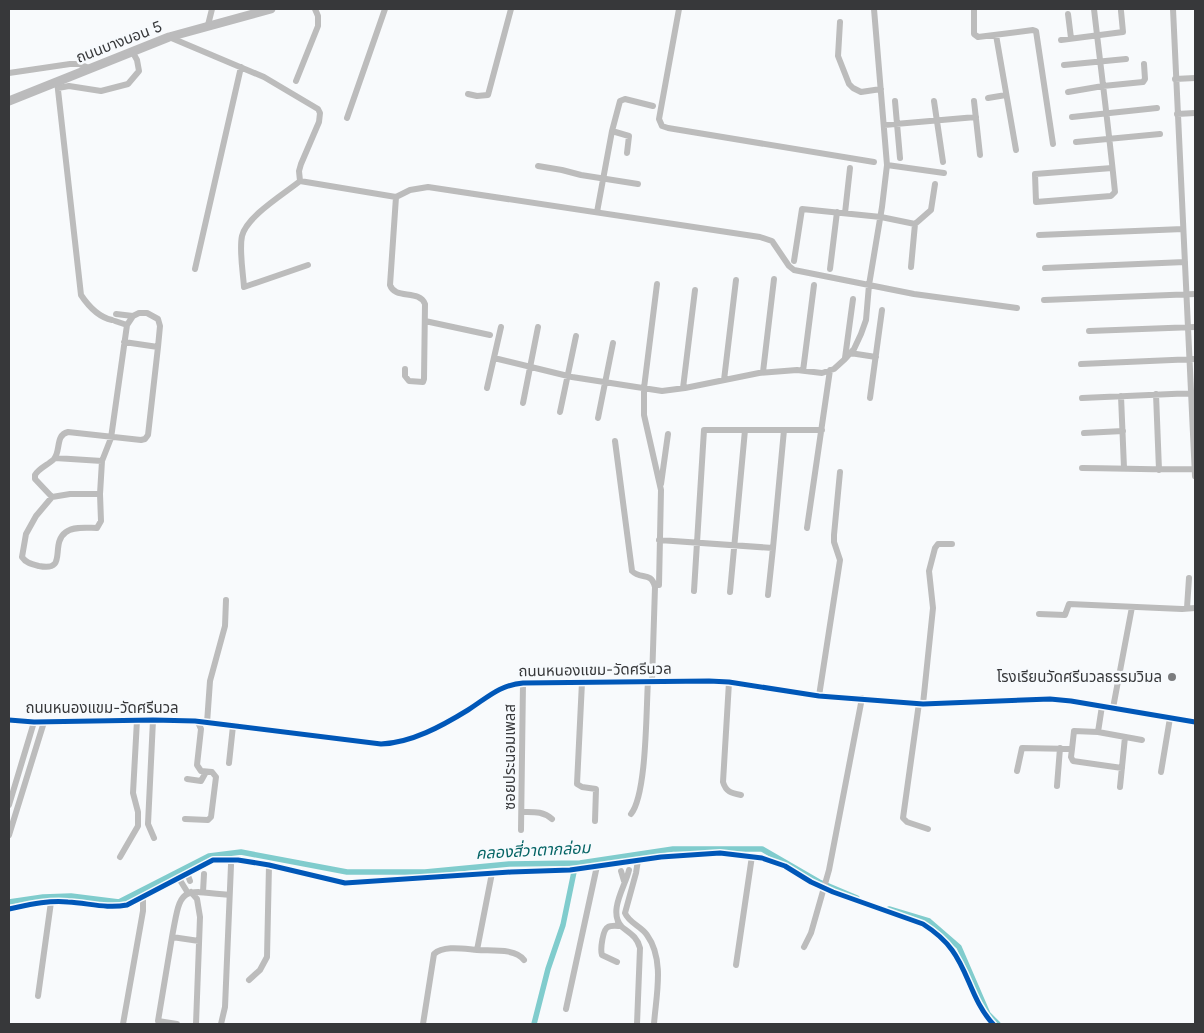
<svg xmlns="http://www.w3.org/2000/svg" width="1204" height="1033" viewBox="0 0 1204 1033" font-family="Inter,'Noto Sans Thai',sans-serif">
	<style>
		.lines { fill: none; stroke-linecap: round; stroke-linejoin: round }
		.canal { stroke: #80cccd; stroke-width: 5.5 }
		.minor { stroke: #bcbcbc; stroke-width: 6 }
		.secondary { stroke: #bbbbbc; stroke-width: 9 }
		.cycleway-casing { stroke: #f7fafd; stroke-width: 8 }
		.cycleway { stroke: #0057b8; stroke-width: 5 }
		.poi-dot { fill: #7b7c7e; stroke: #f7fafd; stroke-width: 2 }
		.labels { text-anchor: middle; stroke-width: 5; stroke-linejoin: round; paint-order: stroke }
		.street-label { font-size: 15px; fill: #37383a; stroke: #f7fafd }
		.poi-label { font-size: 15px; fill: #37383a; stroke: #f7fafd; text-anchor: end }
		.water-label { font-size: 16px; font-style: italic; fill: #056465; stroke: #f7fafd }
	</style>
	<rect width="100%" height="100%" fill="#f8fafc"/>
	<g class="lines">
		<path class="canal" d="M9,902L43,897L71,896L119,902L209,856L241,852L347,872H425L509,864L580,863L673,849H762L819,882L857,898
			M889,909L929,921L959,947L988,1014L998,1024
			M534,1024L548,969L563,925L575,867"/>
		<path class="minor" d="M679,9L659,119L662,126L668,128L874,162
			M974,9V34L978,37L1033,30L1036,31L1053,144
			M1094,9C1101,70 1109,131 1115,192L1111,196L1036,202L1035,174L1112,168
			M1173,9L1195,476
			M1068,14L1071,38
			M840,22L838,56L849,84L853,88L861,92L881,89
			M208,25L212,9
			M996,35L1016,150
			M169,37L264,77L318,109L320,113L319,122L301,164L299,171L300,181
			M1061,40L1123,32L1121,11
			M1064,65L1126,59
			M9,73L70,64H79L89,68
			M1175,79L1195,78
			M57,81L81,295C89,307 98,317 112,320
			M296,81L318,26V16L315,9
			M58,88L69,86L101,91L128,84L139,71L137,60L132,51
			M1068,92L1103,86L1143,82L1145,79L1144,64
			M468,94L477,96L488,95L511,9
			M988,98L1006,95
			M895,101L900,158
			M934,101L943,162
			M974,101L980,155
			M1177,114L1195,113
			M1072,117L1157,108
			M347,118L385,9
			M884,125L976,117
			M612,131L629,136L627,153
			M1076,142L1160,134
			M887,165L944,173
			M538,166L562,170L581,175L638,184
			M300,181L396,197L410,190L428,187L760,237L772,241L789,266L794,270L914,294L1017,308
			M300,181C284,194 247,216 242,236C239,250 243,272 244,287L308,265
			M396,197L390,285C395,300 419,289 425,304L424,379L423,382L409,381L405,376V369
			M597,212L612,131L620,101L625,99L653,106
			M845,213L850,168
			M1039,235L1183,229
			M794,261L802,209L881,217L915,224L931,210L935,184
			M911,267L915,224
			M1045,268L1185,262
			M195,269L241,67
			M830,269L837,212
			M657,284L644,388V415L661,490L659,585
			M1044,300L1195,294
			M116,314L133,316
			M115,321L127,325
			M425,321L490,335
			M1089,331L1195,327
			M850,353L876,357
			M494,358L572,377L662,391L685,388L759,373L797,370L822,373L834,369L845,359L854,349L861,334L866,320L869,285L882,207L887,165L874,9
			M845,358L853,299
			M1081,364L1195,359
			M803,371L814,285
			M763,372L774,279
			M724,380L736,280
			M487,388L501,327
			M683,388L695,290
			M1156,394L1159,470
			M1121,396L1124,468
			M870,398L882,310
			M1082,398L1194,393
			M523,403L538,327
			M560,412L576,336
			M598,418L613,343
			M1084,433L1123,431
			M615,441L632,571C641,580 651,571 655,587L652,681
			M55,458L102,461
			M1082,468C1120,468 1157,470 1195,469
			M661,484L668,434
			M100,494L101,521L97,528C88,528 74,526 66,532C49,544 69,572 39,566C31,564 26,563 22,557L26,534L36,516L52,497L70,494H100L102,461L111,438L127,325L133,316L139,313H147L158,319L160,326L158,347
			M52,497L35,479V475C39,468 48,465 54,459C61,451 55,435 68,432L141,440L145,439L148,435L158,347L124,342
			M807,528L830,370
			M659,540L773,548L784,430
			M694,591L704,430H822
			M730,592L745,430
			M768,595L773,548
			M1187,608L1189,578
			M1039,614L1065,615L1069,604L1182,609L1195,608
			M582,682L577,784L582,787L596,789L595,821
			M729,682L723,782C726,792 731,793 741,795
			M819,696L840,560L834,542V535L840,472
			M919,703L903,818L907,822L928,829
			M923,704L933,608L929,571L935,548L938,544H952
			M1102,706L1098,732L1142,740
			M1113,708L1132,607
			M9,720L34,722L153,720L195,721L381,744C411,743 442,726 468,710C487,698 499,685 523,683L709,681L729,682L819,696L923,704L1050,699L1071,701L1195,722
			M153,720L148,824L154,838
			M207,723L210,681L225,626L226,600
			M1072,749L1071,757L1073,761L1122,768
			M229,763L233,726
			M1017,771L1022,748L1072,749L1074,731L1098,732
			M1161,772L1170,718
			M187,779L201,781L206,772
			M1057,786L1060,748
			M1120,787L1125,737
			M9,805L34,722
			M522,812C534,812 543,811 552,819
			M631,814C647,794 646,710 648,681
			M185,819L208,820L211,817L216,777L212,772L201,771L197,765L201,729L198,722
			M521,830L523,683
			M9,835L44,722
			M120,857L138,826V812L133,793L137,720
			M638,860L636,873L625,913C629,923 641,926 647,935C665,960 656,996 654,1024
			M629,870C626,885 607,912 622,927C631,934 637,937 640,948L637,1024
			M621,871L624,881
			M187,873L190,881
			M178,877L188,893
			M191,892L197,899L200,917L196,1024
			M203,892L204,874
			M9,909C28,905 48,900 68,902C88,903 107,909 127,905L213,860H238L269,865L345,883L511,872L570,870L661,857L720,853L762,858L785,866L811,882L833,892L923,924C934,931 944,939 952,950C969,973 972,1001 993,1024
			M172,937C181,888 179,889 229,895
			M804,947L811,933L829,870L862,698
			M477,950C491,951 516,948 524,960
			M617,962L602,955C600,949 603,929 608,927C611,925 618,926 621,926
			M736,965L752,856
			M249,980L260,970L267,957L269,865
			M38,996L51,902
			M566,1009L597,866
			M123,1024L143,911V897
			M177,1024L158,1021L172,937L199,941
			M221,1024L225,1007L231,865
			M423,1024L434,954C444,945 464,949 477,950L492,873"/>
		<path class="secondary" d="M9,101L169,37L271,9"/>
		<g class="cycleway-casing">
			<path id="cycleway" d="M9,720L34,722L153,720L195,721L381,744C411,743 442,726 468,710C487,698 499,685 523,683L709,681L729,682L819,696L923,704L1050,699L1071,701L1195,722
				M9,909C28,905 48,900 68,902C88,903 107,909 127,905L213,860H238L269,865L345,883L511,872L570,870L661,857L720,853L762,858L785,866L811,882L833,892L923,924C934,931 944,939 952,950C969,973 972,1001 993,1024"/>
		</g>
		<use href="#cycleway" class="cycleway"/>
	</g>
	<circle class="poi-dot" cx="1172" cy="677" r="5"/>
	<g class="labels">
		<g class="street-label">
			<text transform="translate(119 42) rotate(-21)" y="5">ถนนบางบอน 5</text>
			<text transform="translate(595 670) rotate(-1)" y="5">ถนนหนองแขม-วัดศรีนวล</text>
			<text x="102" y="713">ถนนหนองแขม-วัดศรีนวล</text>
			<text transform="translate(510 757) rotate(-90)" y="5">ซอยประนอมเพลส</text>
		</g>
		<g class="poi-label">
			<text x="1162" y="682">โรงเรียนวัดศรีนวลธรรมวิมล</text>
		</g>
		<g class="water-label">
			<text transform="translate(533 850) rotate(-3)" y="6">คลองสี่วาตากล่อม</text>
		</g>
	</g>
	<rect width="1204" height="1033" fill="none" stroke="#37383a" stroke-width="20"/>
</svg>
